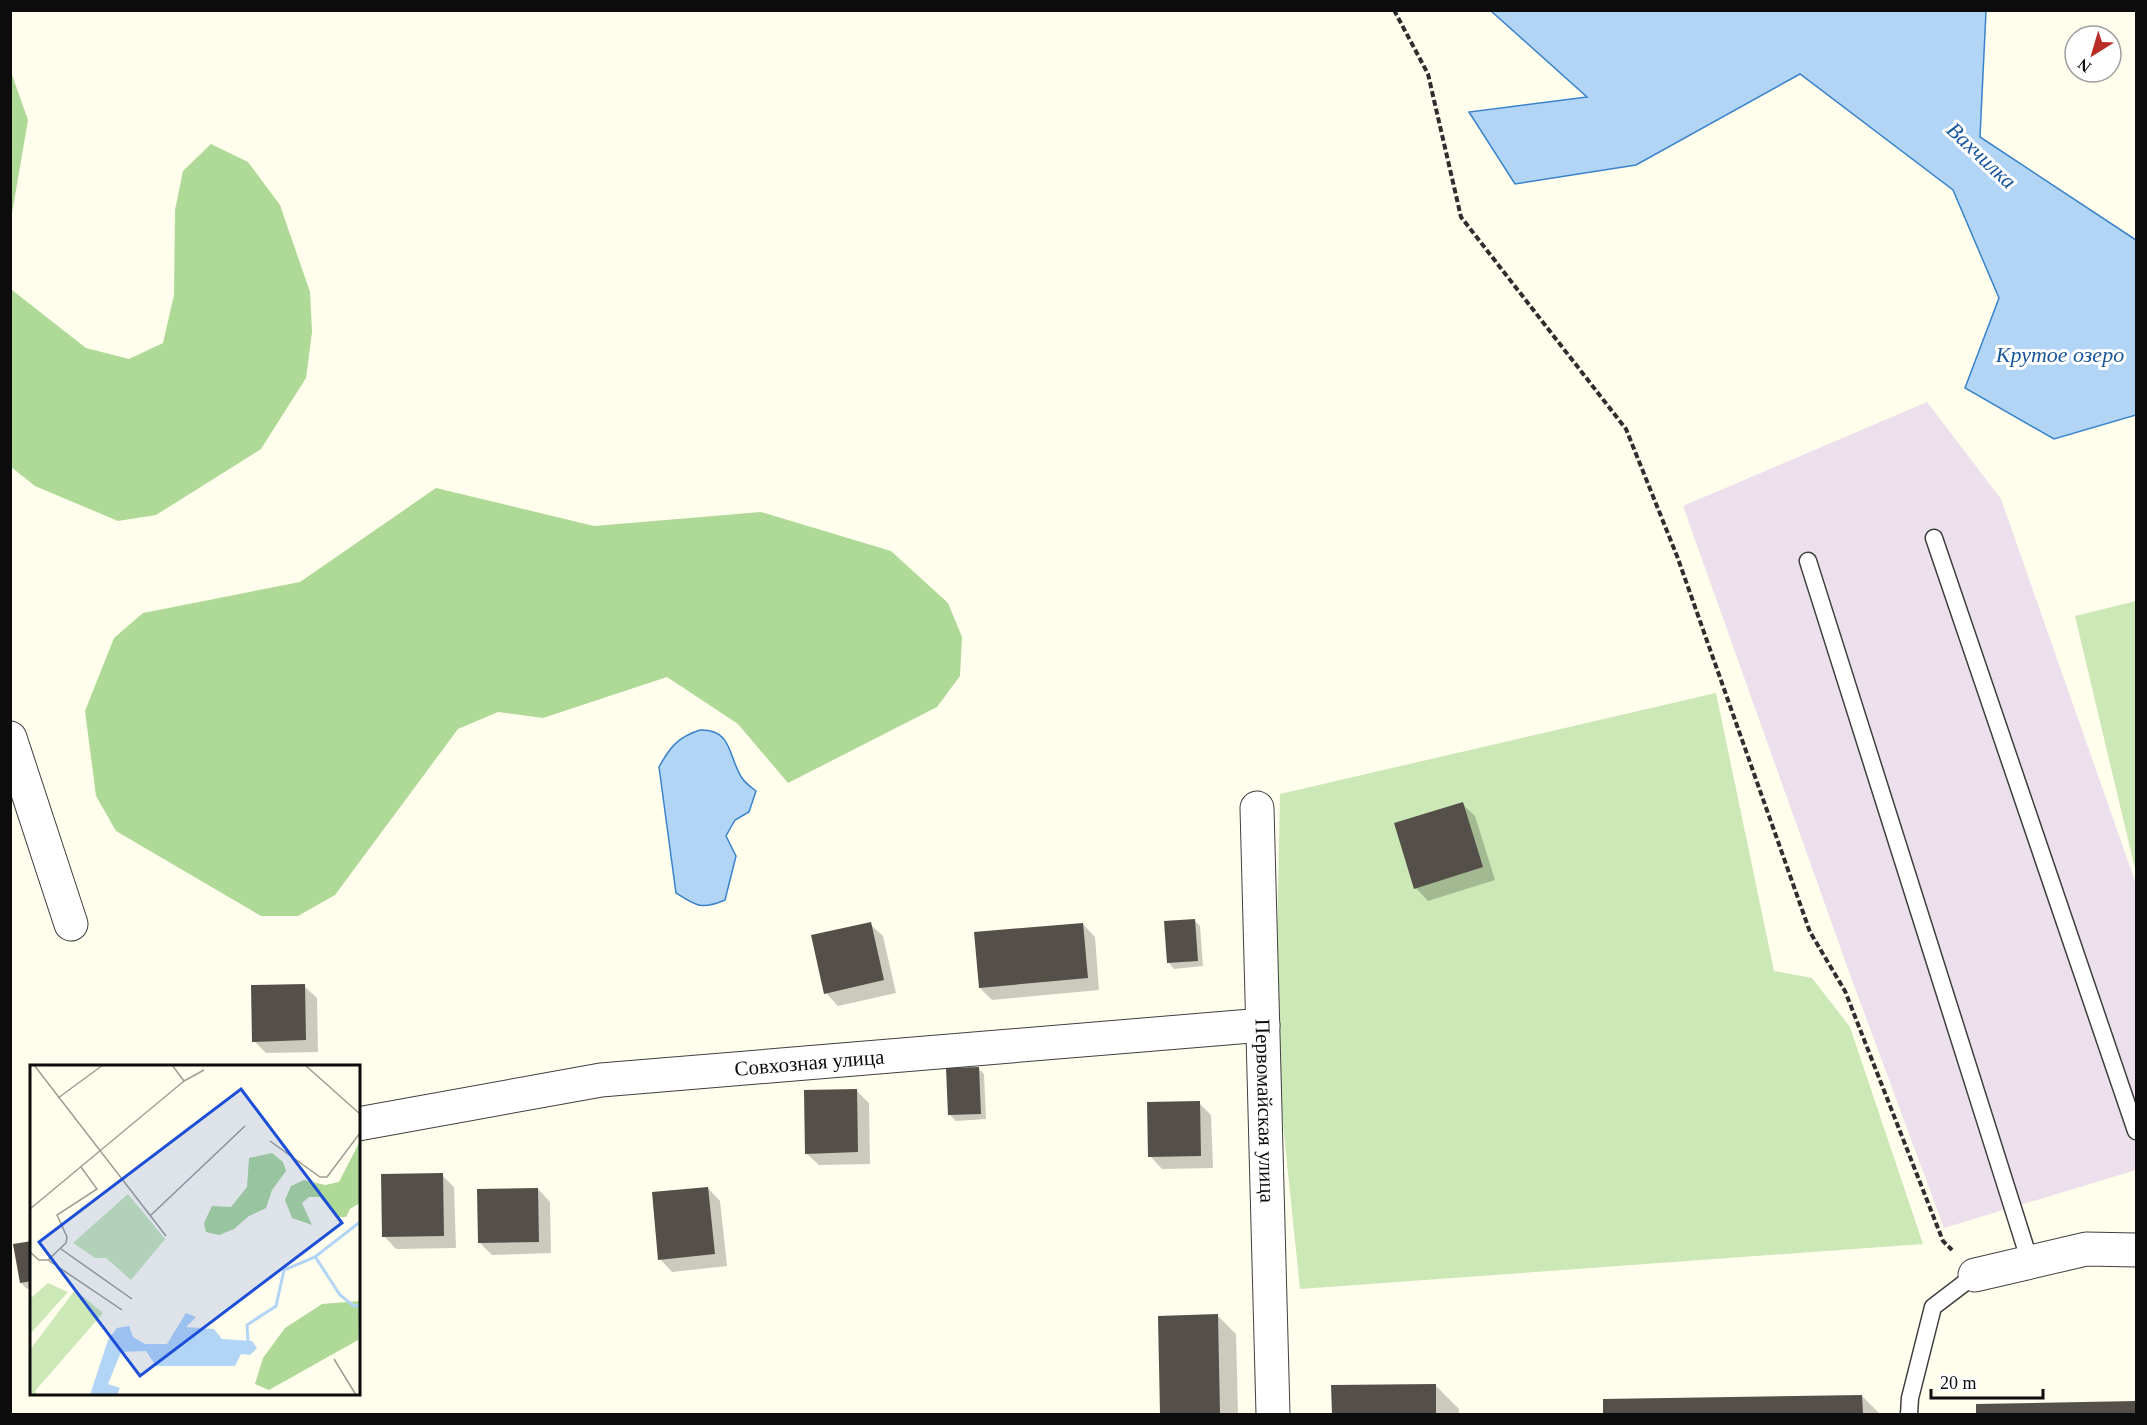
<svg xmlns="http://www.w3.org/2000/svg" width="2147" height="1425" viewBox="0 0 2147 1425" font-family="'Times New Roman',serif">
	<style>
		.industrial { fill: #ebe0eb }
		.green { fill: #cce8b7 }
		.forest { fill: #aed996 }
		.water { fill: #b2d5f5; stroke: #3983cb; stroke-width: 1.5 }
		.shadow { fill: #0003 }
		.building { fill: #554f49 }
		.lines { fill: none; stroke-linecap: round; stroke-linejoin: round }
		.lane-casing { stroke: #3f3f3f; stroke-width: 19 }
		.street-casing { stroke: #3f3f3f; stroke-width: 35 }
		.path { stroke: #2e2e2e; stroke-width: 4; stroke-dasharray: 6 3; stroke-linecap: butt }
		.lane { stroke: #fff; stroke-width: 16 }
		.street { stroke: #fff; stroke-width: 33 }
		.labels { text-anchor: middle; stroke-width: 6; stroke-linejoin: round; paint-order: stroke }
		.street-label { font-size: 21px; fill: #0c0c0c; stroke: #fff }
		.water-label { font-size: 22px; font-style: italic; fill: #18569c; stroke: #fff }
		.inset-river { fill: none; stroke: #b2d5f5; stroke-width: 3 }
		.inset-road { fill: none; stroke: #9e9d92; stroke-width: 1.5 }
		.view { fill: #1d4ed8; fill-opacity: 0.15; stroke: #1d4ed8; stroke-width: 3 }
		.inset-edge { fill: none; stroke: #0c0c0c; stroke-width: 3 }
	</style>
	<rect width="100%" height="100%" fill="#fffdec"/>
	<path class="industrial" d="M1927,402L2001,499L2136,884V1170L1944,1228L1852,980L1683,506Z"/>
	<path class="green" d="M2136,601V873L2075,616Z
		M1716,693L1774,971L1812,978L1850,1027L1923,1244L1300,1289L1275,1047L1280,794Z"/>
	<path class="forest" d="M11,72L28,120L11,219Z
		M211,144L248,162L280,205L310,292L312,332L306,378L261,449L156,515L118,521L35,486L11,467V281L12,290L86,348L129,359L163,343L174,295L175,210L183,171Z
		M436,488L594,526L761,512L891,551L948,603L962,637L960,676L937,707L788,783L738,724L667,677L543,718L498,712L458,729L335,895L298,916H261L116,831L96,796L85,711L114,638L143,613L300,582Z"/>
	<path class="water" d="M1491,11H1986L1980,137L2136,240V415L2054,439L1965,388L1999,298L1953,190L1800,74L1636,165L1515,184L1469,112L1587,97Z
		M700,730C733,729 728,757 742,778C745,783 751,787 756,791L749,812L735,820L726,836L736,856L725,900C702,910 696,906 676,893L659,767C670,747 678,737 700,730Z"/>
	<path class="shadow" d="M1462,804L1475,816L1495,880L1428,901L1416,888Z
		M1194,920L1200,926L1203,966L1174,969L1169,963Z
		M870,924L883,936L896,993L838,1006L826,993Z
		M1083,924L1095,937L1099,990L992,1000L980,988Z
		M304,986L317,998L318,1052L266,1053L254,1041Z
		M978,1068L984,1074L986,1119L956,1121L950,1115Z
		M856,1090L869,1103L870,1164L819,1165L806,1153Z
		M1199,1103L1211,1115L1213,1168L1162,1169L1150,1156Z
		M442,1175L454,1187L456,1248L396,1249L384,1236Z
		M708,1188L720,1201L727,1266L672,1272L660,1259Z
		M538,1189L550,1202L551,1253L492,1255L479,1242Z
		M32,1243V1288L27,1289L21,1283Z
		M1218,1316L1236,1334L1238,1414H1161L1159,1317Z
		M1435,1385L1459,1409V1414H1334L1333,1387Z
		M1862,1396L1880,1414H1605L1604,1401Z
		M2136,1403V1414H1978L1977,1406Z"/>
	<path class="building" d="M1463,802L1483,867L1414,889L1394,823Z
		M1195,919L1198,961L1167,963L1164,921Z
		M871,922L884,980L824,994L811,935Z
		M1083,923L1088,978L979,988L974,932Z
		M305,984L306,1040L252,1042L251,985Z
		M979,1067L981,1114L948,1115L946,1068Z
		M857,1089L858,1152L805,1154L804,1090Z
		M1200,1101L1201,1156L1148,1157L1147,1102Z
		M443,1173L444,1236L382,1237L381,1174Z
		M708,1187L715,1254L658,1260L652,1192Z
		M538,1188L539,1242L478,1243L477,1189Z
		M32,1241V1281L20,1283L13,1244Z
		M1218,1314L1220,1414H1160L1158,1316Z
		M1436,1384V1414H1332L1331,1385Z
		M1862,1395L1863,1414H1603V1399Z
		M2136,1401V1414H1976V1404Z"/>
	<g class="lines">
		<g class="lane-casing">
			<path id="lane" d="M1934,538L2136,1131
				M1808,561L2030,1262
				M1909,1414L1910,1398L1933,1307L1975,1275"/>
		</g>
		<g class="street-casing">
			<g id="street">
				<path d="M10,738L71,924"/>
				<path id="s1" d="M1257,808L1273,1414"/>
				<path id="s2" d="M358,1124L601,1080L1263,1025"/>
				<path d="M1975,1275L2086,1249L2136,1250"/>
			</g>
		</g>
		<path class="path" d="M1394,10L1428,74L1461,217L1626,429L1677,556L1810,932L1845,991L1943,1241L1952,1250"/>
		<use href="#lane" class="lane"/>
		<use href="#street" class="street"/>
	</g>
	<g class="labels">
		<g class="street-label">
			<text dy="7" stroke="none"><textPath href="#s2" startOffset="456">Совхозная улица</textPath></text>
			<text dy="7" stroke="none"><textPath href="#s1" startOffset="303">Первомайская улица</textPath></text>
		</g>
		<g class="water-label">
			<text transform="translate(1982 155) rotate(43)" y="8">Вахчилка</text>
			<text x="2060" y="362">Крутое озеро</text>
		</g>
	</g>
	<g transform="translate(30 1065)">
		<rect width="330" height="330" fill="#fffdec"/>
		<path d="M98,129L135,174L101,215L76,193H65L43,178ZM18,218L38,227L0,269V234ZM45,225L73,248L5,326L7,330H0V285Z" fill="#cce8b7"/>
		<path d="M330,76V138L320,144L316,152H306L290,132H279L272,138L282,160L262,153L255,135L261,121L274,115L295,120L309,117ZM242,88L253,97L256,106L242,125L236,143L219,151L204,164L189,170L176,167L174,158L182,141L201,142L217,122L219,93ZM330,236L328,275L239,325L225,319L233,293L255,263L292,239Z" fill="#aed996"/>
		<path d="M156,248L166,252L156,262L184,264L192,274L222,276L227,283L220,290L211,289L205,301H126L116,286L91,287L78,319L90,323L87,330H60L78,275L87,263L99,261L103,272L115,279H137Z" fill="#b2d5f5"/>
		<path class="inset-river" d="M286,193L310,230L324,241L330,240M218,276L217,260L246,241L254,205L285,192L330,157"/>
		<path class="inset-road" d="M4,0L136,171M275,0L330,49M154,16L174,5M28,33L73,0M240,76L290,112H297L330,68M0,144L154,16L142,0M120,151L215,61M31,184L102,234M0,187L9,195H18L36,178L37,172L27,150L67,124L51,102M18,195L92,245M304,294L326,330"/>
		<path class="view" d="M211,24L312,158L110,311L9,177Z"/>
		<rect width="330" height="330" class="inset-edge"/>
	</g>
	<rect width="2147" height="1425" fill="none" stroke="#0c0c0c" stroke-width="24"/>
	<g transform="translate(2093 54) rotate(217)"><circle r="28" fill="#ffffff" stroke="#9e9e9e" stroke-width="1.5"/>
	<path d="M0-4.5L10 22L0 15L-10 22Z" fill="#ba2d26"/>
	<text y="-9" font-size="16" font-weight="bold" text-anchor="middle" fill="#0c0c0c">N</text>
	</g>
	<path d="M1931 1389v9h112v-9" fill="none" stroke="#0c0c0c" stroke-width="3"/>
	<text x="1940" y="1389" font-size="18" fill="#0c0c0c" stroke="#ffffff" stroke-width="4.5" paint-order="stroke">20 m</text>
</svg>
